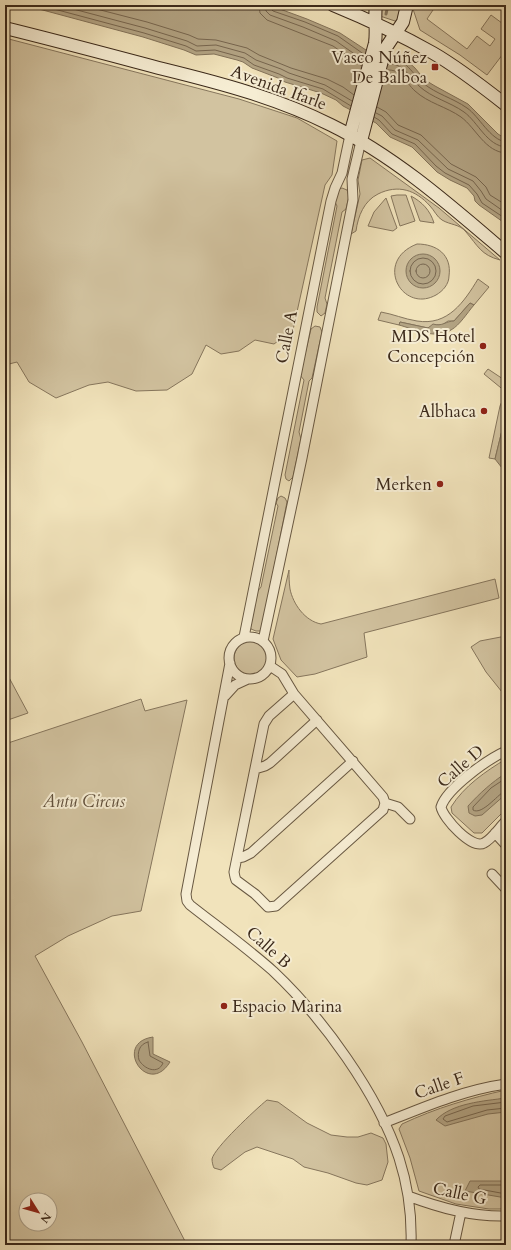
<svg xmlns="http://www.w3.org/2000/svg" width="511" height="1250" viewBox="0 0 511 1250" font-family="Cardo,serif">
	<style>
		.green { fill: #d2c3a0; stroke: #86765d; fill-rule: evenodd }
		.water { fill: #b3a484; stroke: #83735a }
		.lines { fill: none; stroke-linecap: round; stroke-linejoin: round }
		.shore { stroke: #77664f; stroke-width: 1 }
		.stream { stroke: #83735a; stroke-width: 3 }
		.street-casing { stroke: #685842; stroke-width: 11 }
		.secondary-casing { stroke: #3b291a; stroke-width: 14 }
		.street { stroke: #f6edd3; stroke-width: 9 }
		.secondary { stroke: #f6edd3; stroke-width: 12 }
		.poi-dot { fill: #8f2418; stroke: #f6edd3; stroke-width: 1.5 }
		.labels { text-anchor: middle; stroke-width: 4; stroke-linejoin: round; paint-order: stroke }
		.poi-label { font-size: 17px; fill: #3b291a; stroke: #f6edd3; text-anchor: end }
		.street-label { font-size: 17px; fill: #3b291a; stroke: #f6edd3 }
		.park-label { font-size: 17px; font-style: italic; fill: #61503c; stroke: #f6edd3 }
	</style>
	<rect width="100%" height="100%" fill="#f1e3bb"/>
	<filter id="stains"><feTurbulence type="fractalNoise" baseFrequency=".005" numOctaves="4"/><feColorMatrix values="0 0 0 0 .2 0 0 0 0 .09 0 0 0 0 .02 0 0 0 .5 -.17"/></filter>
	<radialGradient id="worn" r=".72"><stop offset=".6" stop-color="#630" stop-opacity="0"/><stop offset="1" stop-color="#630" stop-opacity=".3"/></radialGradient>
	<path class="green" d="M382,5H401L398,22L380,16Z
		M414,5H431L435,7L427,19L467,49L477,36L490,46L495,39L481,29L491,15L506,26V50L487,75L460,55L420,30L413,9Z
		M5,38L239,99L297,118L337,141L332,175L325,185L293,330L274,344L255,340L239,351L221,354L206,345L192,374L167,390L136,391L108,382L89,385L56,398L29,382L17,362L5,365Z
		M370,158L439,208L500,260C481,255 478,246 466,232C460,224 450,225 442,220C437,217 434,210 430,206C416,190 398,184 378,194C364,201 358,216 356,231L351,234L360,194L358,180L362,160Z
		M342,188L347,190L349,196L346,209L342,212L325,298L327,304L325,313L321,316L317,312V307L337,206L335,202L339,189Z
		M397,195H406L415,221L400,226L391,196Z
		M411,196C422,202 430,210 434,223L420,221Z
		M386,198L397,228L393,231L368,226L374,212Z
		M417,244C437,244 452,255 449,276C449,284 443,291 436,295C402,314 373,261 417,244ZM408,264L426,287C412,288 404,277 408,264Z
		M478,279L489,287L474,305L470,303L454,321H448L442,325H435L428,328L400,322L399,325L378,320L381,312C393,314 404,319 417,321C448,326 464,302 478,279Z
		M315,326L320,327L322,332L312,378L309,381L299,432L301,439L293,477L289,481L286,479L285,475L304,380L300,375L311,329Z
		M488,369L506,381V414L495,459L489,458L500,406L506,392L484,374Z
		M281,496L285,498L287,502L262,629L260,631H256L251,629L250,627L257,592L261,587L278,506L276,503L278,498Z
		M289,570C289,576 289,582 290,589C293,604 305,621 321,624L495,579L499,598L364,633L367,657L315,674L297,677L281,660L273,639Z
		M506,636V697L486,672L471,647L480,641Z
		M234 658a17 17 0 1 1 34 0a17 17 0 1 1-34 0Z
		M5,670L28,713L5,721Z
		M141,699L145,711L187,700L141,911L112,916L68,936L35,956L82,1042L187,1245H5V744ZM26,1200H50V1224H26Z
		M506,759V809L482,833H474L452,813L451,807C464,786 486,771 506,759Z
		M506,1090V1209H489L456,1204L419,1191L410,1158L399,1129L402,1124C436,1108 470,1098 506,1090Z
		M267,1100L278,1102L307,1123L331,1135L347,1137H358L371,1133L383,1138L386,1144L388,1162L382,1180L367,1185L356,1183L328,1173L304,1167L293,1159L257,1147L245,1152L221,1170L214,1168C213,1166 212,1162 212,1159C214,1148 256,1109 267,1100Z"/>
	<path class="water" d="M24,5H269L307,19L340,33L369,52L383,56L397,55L405,59L415,68L425,80L435,86L468,104L498,134L506,139V224L479,205L475,201L474,196L467,188L450,180L437,172L412,147L390,137L376,123L343,106L336,100L321,93L285,82L278,78L252,68L243,62L237,60L214,54L196,55L184,50L143,37Z
		M406 271a17 17 0 1 1 34 0a17 17 0 1 1-34 0Z
		M470,303L474,305C467,313 460,325 451,330C436,340 414,329 399,325L400,322L428,328L433,324C442,327 446,321 454,321Z
		M506,414V473L495,459Z
		M506,773V794L482,815L475,816L469,813L468,806C481,792 491,783 506,773Z
		M153,1037V1054L170,1062C148,1098 112,1043 153,1037Z
		M506,1098V1112L488,1114L445,1126L436,1120C452,1103 484,1101 506,1098Z
		M470,1181H506V1198L465,1191Z"/>
	<g class="lines">
		<path class="shore" d="M39,5L144,33L186,46L196,51L215,50L244,58L254,65L279,74L287,78L323,89L351,106
			M58,5L145,28L187,41L197,46L216,45L245,53L256,60L281,69L289,73L325,85L352,101
			M81,5L147,22L189,35L198,39L216,40L247,48L259,55L291,68L327,79L343,87L354,95
			M259,5L260,13L267,20L333,46L362,66
			M265,5L266,11L270,15L303,27L336,41L363,60
			M270,5V8L273,11L305,22L338,36L365,55
			M390,59C406,58 412,74 423,83C436,94 453,98 467,108C479,116 490,140 506,142
			M388,64C404,63 409,77 419,86C432,98 450,102 464,112C478,122 487,146 506,147
			M387,70C402,69 405,82 415,91C428,103 447,107 461,117C476,128 485,152 506,153
			M377,107L386,112L398,125L421,135L451,164L476,177L486,187L490,195L506,205
			M376,113L382,116L395,130L418,140L448,169L473,181L481,191L486,199L506,213
			M374,117L379,120L392,134L415,144L436,166L445,173L469,185L477,194L482,203L506,219
			M410 271a13 13 0 1 1 26 0a13 13 0 1 1-26 0Z
			M416 271a7 7 0 1 1 14 0a7 7 0 1 1-14 0Z
			M506,778L491,788L473,807V810C481,815 495,798 502,793L506,792
			M148,1042L150,1056L163,1063C158,1075 144,1069 139,1060C137,1053 139,1044 148,1042Z
			M506,1102L473,1106L445,1116L443,1119L447,1122L487,1110L506,1108
			M506,1185H480L478,1187L479,1189L506,1194"/>
		<path class="stream" d="M386,14L388,5"/>
		<g class="street-casing">
			<path id="street" d="M229 658a21 21 0 1 1 42 0a21 21 0 1 1-42 0Z
				M244,637L331,201L335,188L342,173L350,135
				M263,641L302,458L353,200L352,179L361,141
				M230,663L186,894L187,901L190,905C218,927 246,947 273,971C322,1017 378,1094 399,1158C408,1186 412,1216 411,1245
				M270,666L282,674L294,694L383,797L385,803L383,810L276,906L268,907L255,894L236,880L235,877L234,872L264,724L269,716L294,694
				M225,696L235,685L248,679
				M506,751C488,759 447,788 441,807C443,818 472,850 484,843C492,839 499,828 506,821
				M255,769L265,766L270,763L317,720
				M385,803L398,807L410,819
				M495,833L506,845
				M237,858L243,857L251,853L353,761
				M492,874L506,889
				M384,1123C424,1107 463,1090 506,1084
				M408,1196C440,1208 472,1217 506,1216
				M454,1245L461,1212"/>
		</g>
		<g class="secondary-casing">
			<path id="secondary" d="M333,5C367,19 401,35 433,53C459,68 483,87 506,105
				M5,28C58,41 110,55 163,69C220,83 277,98 331,125C396,157 451,206 506,253
				M350,135L375,43C377,30 374,18 376,5
				M361,141L385,49L403,22L407,5"/>
		</g>
		<use href="#street" class="street"/>
		<use href="#secondary" class="secondary"/>
	</g>
	<g class="poi-dot">
		<rect x="431" y="63" width="8" height="8" rx="2"/>
		<circle cx="483" cy="346" r="4"/>
		<circle cx="484" cy="411" r="4"/>
		<circle cx="440" cy="484" r="4"/>
		<circle cx="224" cy="1006" r="4"/>
	</g>
	<g class="labels">
		<g class="poi-label">
			<text x="427" y="63">Vasco Núñez<tspan x="427" dy="20">De Balboa</tspan></text>
			<text x="475" y="342">MDS Hotel<tspan x="475" dy="20">Concepción</tspan></text>
			<text x="476" y="417">Albhaca</text>
			<text x="432" y="490">Merken</text>
			<text x="232" y="1012" text-anchor="start">Espacio Marina</text>
		</g>
		<g class="street-label">
			<text transform="translate(279 87) rotate(20)" y="6">Avenida Ifarle</text>
			<text transform="translate(286 337) rotate(-79)" y="6">Calle A</text>
			<text transform="translate(460 766) rotate(-41)" y="6">Calle D</text>
			<text transform="translate(269 947) rotate(42)" y="6">Calle B</text>
			<text transform="translate(439 1085) rotate(-19)" y="6">Calle F</text>
			<text transform="translate(460 1193) rotate(12)" y="6">Calle G</text>
		</g>
		<g class="park-label">
			<text x="84" y="807">Antu Circus</text>
		</g>
	</g>
	<rect width="511" height="1250" fill="none" stroke="#f1e3bb" stroke-width="20"/>
	<rect x="6" y="6" width="499" height="1238" fill="none" stroke="#3b291a" stroke-width="2"/>
	<rect x="10" y="10" width="491" height="1230" fill="none" stroke="#3b291a"/>
	<g transform="translate(38 1212) rotate(127)"><circle r="19" fill="#f6edd3" stroke="#ab9f89"/>
	<path d="M0-3L7 15L0 10L-7 15Z" fill="#8f2418"/>
	<text y="-6" font-size="11" font-weight="bold" text-anchor="middle" fill="#3b291a">N</text>
	</g>
	<rect width="100%" height="100%" filter="url(#stains)"/>
	<rect width="100%" height="100%" fill="url(#worn)"/>
</svg>
